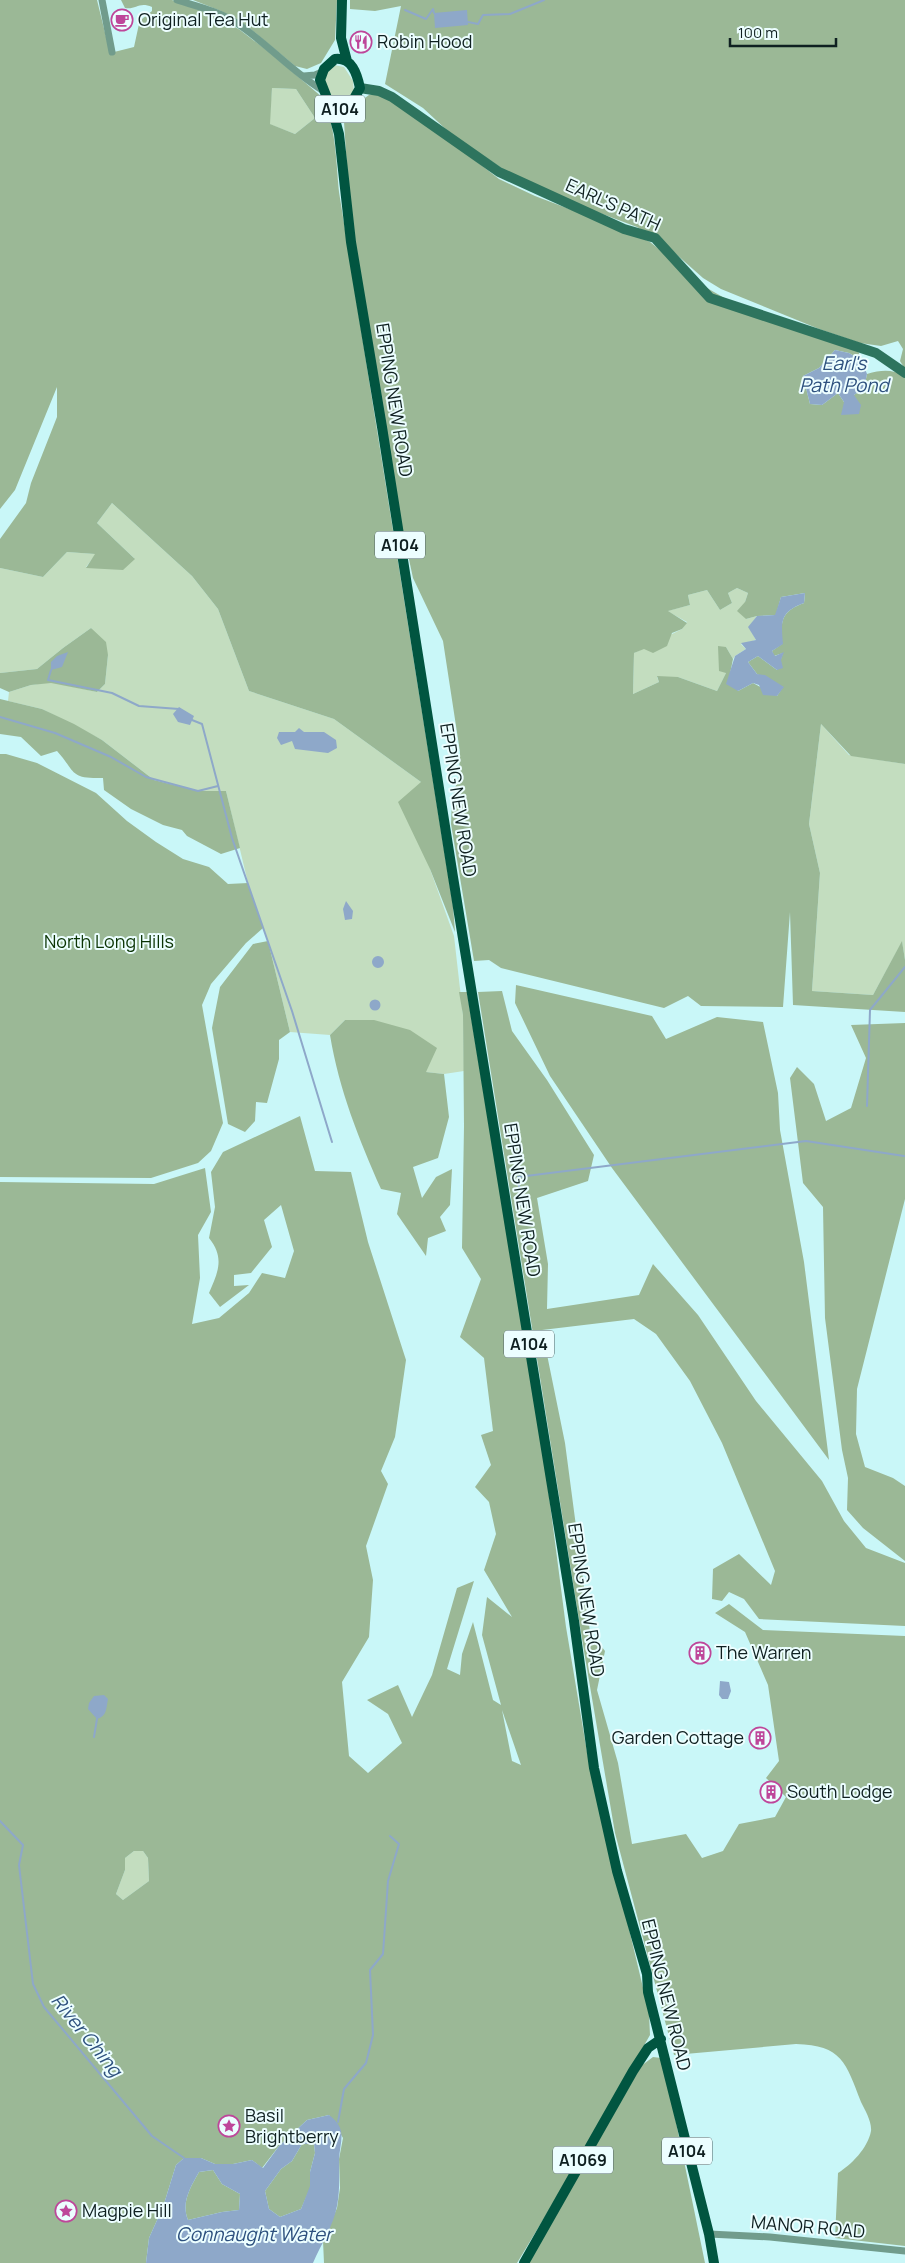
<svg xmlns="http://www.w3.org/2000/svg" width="905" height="2263" viewBox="0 0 905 2263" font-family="Manrope,sans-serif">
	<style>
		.green { fill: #c3ddbf }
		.forest { fill: #9bb896; fill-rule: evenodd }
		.water { fill: #8ea8c9; fill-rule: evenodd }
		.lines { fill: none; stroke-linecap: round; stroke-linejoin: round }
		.stream { stroke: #8ea8c9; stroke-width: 2 }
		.street { stroke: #719c8c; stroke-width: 7 }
		.secondary { stroke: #2e745e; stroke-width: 10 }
		.primary { stroke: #015540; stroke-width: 10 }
		.labels { text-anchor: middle; stroke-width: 4; stroke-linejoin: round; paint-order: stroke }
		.shield { fill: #ecfeff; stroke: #516364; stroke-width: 1 }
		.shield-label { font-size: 16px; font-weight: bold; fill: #0f2021 }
		.poi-label { font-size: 18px; fill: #0f2021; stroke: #ecfeff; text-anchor: start }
		.street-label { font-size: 18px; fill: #0f2021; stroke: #ecfeff }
		.park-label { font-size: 18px; fill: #0b3404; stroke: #ecfeff }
		.water-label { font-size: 19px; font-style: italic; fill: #2d507e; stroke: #ecfeff }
	</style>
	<rect width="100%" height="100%" fill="#c9f7f8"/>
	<path class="green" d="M334,65L344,67L353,81L354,93L344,105L335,103L324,85V76Z
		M272,88L296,89L315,118L295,134L269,124Z
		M112,503L192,576L218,609L249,691L334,719L421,782L430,869L454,936L463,1015L464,1071L444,1074L426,1072L345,1020L330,1035L290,1032L268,941L248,883L226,791H198L154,780L102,740L42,709L8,701L9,692L31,685L51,682L97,692L105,684L108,655L91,628L63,648L37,669L0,673V568L43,577L67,552L96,554L86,567L134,558L97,523Z
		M737,588L748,593L745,602L746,619L757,616L749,627L756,640L741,644L746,649L735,656L733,659L726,647V673L717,691L678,677H657L659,682L633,694L634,653L682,629L687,622L667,611L690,605L688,595L707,590L720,610L732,603L728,593Z
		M821,724L849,755L905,764V960L902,942L873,995L812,991L820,873L809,824Z
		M134,1851H143L148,1858L149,1881L123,1900L116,1894L125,1870V1858Z"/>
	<path class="forest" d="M0,0H97L110,53L134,47L139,24L142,19L152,11V7C139,1 136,10 125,8L121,0H172L218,17L240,30L269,52L322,97C336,126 336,160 339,192L453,906L455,932L430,869L398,802L421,782L334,719L249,691L218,609L192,576L112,503L97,523L135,559L123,570L86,568L95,554L67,552L43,577L0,568V539L26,503L31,483L57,417V387L15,490L0,509ZM272,88L296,89L315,118L295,134L270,124Z
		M193,0H337L335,40L321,63L307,69L295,66L247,26L221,11Z
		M350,0H905V369L900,361L903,349L898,341L881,346L860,343L819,329L721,289L703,278L667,246L637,227L528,186L451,134L423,108L385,84L401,6L375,11L350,9Z
		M379,93L416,114L499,179L535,196L630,232L650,242L707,288L728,300L858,351L862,361L849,353L835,350L819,368L803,376L810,404L822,405L838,393L844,402L864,388L867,374C882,370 891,369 905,376V764L851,756L821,724L809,824L820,873L812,991L873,995L902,941L905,960V1012L793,1005L790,912L783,1007L701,1006L688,996L664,1008L517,972L501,968L489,960L474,961L451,824L452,799L459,775L460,752L443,641L413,578L401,522L357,255L348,183L344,122L349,112L359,102L369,95ZM737,588L748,593L745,602L737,611L746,619L757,616L776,615L781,597L805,593L804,603C780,612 781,621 782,644L772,651L774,656L783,653L777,670L758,656L748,662L757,674L783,687L777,696L753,683L738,691L730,674L733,659L726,647L718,646L719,671L726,673L717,691L678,677L657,676L659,682L633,694L634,653L644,649L653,653L667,646L672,633L682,629L687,623L668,611L690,605L688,595L707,590L720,610L732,603L728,593Z
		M91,628L106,642L108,655L105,684L97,692L51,683L31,685L9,692L0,688V673L37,669L63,648Z
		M0,699L42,709L74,724L102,740L154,780L198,791H226L240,848L221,854L187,836L182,830L163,825L131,809L104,790L103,778C69,779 76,772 57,751L41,756L21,737L0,734Z
		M0,754H6L37,763L96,793L127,821L156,842L183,859L209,867L228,884L248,883L263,928L246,943L211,984L202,1005L223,1123L211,1151L198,1163L151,1178L0,1177Z
		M268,941L290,1032L279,1040V1059L267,1103L256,1102L255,1121L245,1132L228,1124L212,1028L220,987L253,944Z
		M516,985L652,1016L666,1039L717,1017L763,1022L778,1093L780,1130L804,1262L829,1460L612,1168L550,1076L515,1003Z
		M502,991L512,1031L547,1080L594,1155L588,1181L537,1198L548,1264L547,1309L639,1295L653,1264L698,1315L756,1401L822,1481L844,1521L866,1548L905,1563V1626L759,1619L744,1599L729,1592L722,1601L712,1599L713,1569L739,1554L771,1585L775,1571L722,1443L690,1381L656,1334L634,1319L542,1330L565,1443L590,1632L605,1651L597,1690L618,1763L632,1844L686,1834L702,1858L723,1851L739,1824L775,1817L786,1797L766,1778L779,1761L768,1685L745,1632L715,1613L729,1604L763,1630L905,1636V2246L835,2238L838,2173C851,2165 868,2148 871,2131C872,2122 865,2110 861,2102C846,2063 842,2045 796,2044L674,2055L615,1833L585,1657L478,992Z
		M459,992H467L545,1465L566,1627L587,1752L649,2013L650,2035L561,2190L517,2263H324L323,2241L337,2208L340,2188L339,2159L343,2138L329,2115L307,2120L279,2146L262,2168L252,2160L233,2164H215L201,2158H184L176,2165L163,2207L149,2238L146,2263H0V1182L154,1184L205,1168L211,1212L198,1235L200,1278L192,1324L219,1318L249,1293L262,1273L285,1278L294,1251L281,1205L264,1220L272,1247L251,1273L234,1275V1286L249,1285L220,1307L209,1293C218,1272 225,1258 209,1238L215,1207L211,1172L223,1152L300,1116L315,1171L351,1172L368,1242L406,1360L395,1437L381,1471L388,1484L366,1546L373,1580L369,1637L342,1682L349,1756L368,1773L402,1743L388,1714L367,1700L398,1685L412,1717L432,1675L457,1588L474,1581L447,1669L460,1675L462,1654L473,1622L493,1700L501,1705L482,1635L487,1597L512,1617L484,1570L496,1534L489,1502L475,1487L491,1465L481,1435L493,1431L484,1358L460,1337L481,1279L462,1248L464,1126L463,1015ZM502,1710L521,1765L512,1761ZM134,1851H143L148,1858L149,1881L123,1900L116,1894L125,1870V1858Z
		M345,1020H374L410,1030L437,1048L426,1072L444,1074L449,1117L438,1158L413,1167L422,1198L436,1177L452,1169L450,1205L440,1217L446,1231L428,1238L426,1256L397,1214L401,1193L381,1189C359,1139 339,1090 330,1035Z
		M905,1023V1199L857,1389L856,1434L865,1467L893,1478L905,1486V1561L863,1528L847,1510L848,1478L842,1450L825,1318L823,1207L803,1183L790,1078L797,1067L814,1084L826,1121L851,1108L866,1058L851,1025Z
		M653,2057L661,2058L664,2064L705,2263H528L641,2066Z
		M302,2144H314L315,2153L310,2172L311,2186L301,2209L280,2217L269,2209L265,2191L281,2169L292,2161Z
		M213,2170L222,2184L240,2194L239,2210L222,2212L188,2220C181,2203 190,2188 199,2172Z"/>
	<path class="water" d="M467,10L468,25L435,28L434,13Z
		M835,350L849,353L862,361L867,374L864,388L854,395L861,405L859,414L841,415L844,402L838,393L822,405L810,404L803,376L819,368Z
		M805,593L804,603C780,612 781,621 783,644L772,651L775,656L784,652L781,660L783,668L777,670L758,656L748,662L757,674L765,675L784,687L777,696L763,695L759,685L753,683L738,691L726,684L735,656L746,649L741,643L756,640L748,627L757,616L775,615L781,597Z
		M68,652L62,667L51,670V662L57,656Z
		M179,707L194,716L190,725L178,722L173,714Z
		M299,728L304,732H324L336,740L337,748L328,753L295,749L292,741L281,745L277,738L279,732H295Z
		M346,901L353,911L352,919L345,920L343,909Z
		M372 962a6 6 0 1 1 12 0a6 6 0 1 1-12 0Z
		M369.5 1005a5.5 5.5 0 1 1 11 0a5.5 5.5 0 1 1-11 0Z
		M720,1681L729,1682L731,1691L728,1699H722L719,1695Z
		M104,1695L108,1699C106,1709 107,1716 97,1719L88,1709L89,1703L94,1696Z
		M329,2115C348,2129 340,2140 339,2160C339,2176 340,2191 337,2206C333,2227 321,2244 313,2263H146L149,2238L163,2207L176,2165L184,2158H201L215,2164H233L252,2160L263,2168L279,2146L307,2120ZM302,2144H314L315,2153L310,2172V2186L301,2209L280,2217L269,2209L265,2191L281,2169L292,2161ZM213,2170L222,2184L240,2194L239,2210L222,2212L188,2220C181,2203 190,2188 199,2172Z"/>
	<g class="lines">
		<path class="stream" d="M405,10L426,19L433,9L434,13
			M468,22L478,24L483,15L510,14L544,0
			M51,670L48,680L112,693L139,706L179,709
			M0,717L55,733L111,757L146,777L198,791L218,786
			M192,720L202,724L232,838L292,1011L332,1142
			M867,1106L870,1010L905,967
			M521,1205L518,1177L806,1141L904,1156
			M94,1737L97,1719
			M0,1821L23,1845L19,1865L33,1984L44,2007L152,2136L184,2158
			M338,2122L344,2089L366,2063L373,2035L370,1970L383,1954L388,1881L399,1844L390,1836"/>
		<path class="street" d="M102,0L112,52
			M177,0C196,6 218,11 235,22C266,42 291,71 322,90
			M304,76L315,75L322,72
			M709,2234L770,2237L905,2251"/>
		<path class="secondary" d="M360,88L379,91L392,97L499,172L624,229L655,238L710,298L876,353L905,373"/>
		<path class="primary" d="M342,0L341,38L347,61
			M335,59C352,57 357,74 360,88L351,104L338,109L329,103L320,80L324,69Z
			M331,105L339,134L351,242L382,427L453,877L574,1621L594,1768L617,1871L647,1974L648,1992L709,2234L714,2263
			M524,2263L633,2071L648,2048L661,2039"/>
	</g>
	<defs>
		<g id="cafe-ring" transform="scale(1.125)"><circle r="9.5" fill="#ecfeff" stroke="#be469a" stroke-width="1.5"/><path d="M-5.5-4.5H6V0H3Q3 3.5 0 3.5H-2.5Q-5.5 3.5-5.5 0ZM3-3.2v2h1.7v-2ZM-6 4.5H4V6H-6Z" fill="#be469a"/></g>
		<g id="restaurant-ring" transform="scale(1.125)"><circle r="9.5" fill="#ecfeff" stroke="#be469a" stroke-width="1.5"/><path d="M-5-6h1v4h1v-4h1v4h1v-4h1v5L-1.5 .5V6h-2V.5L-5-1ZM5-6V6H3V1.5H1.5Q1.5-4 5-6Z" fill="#be469a"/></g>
		<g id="building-ring" transform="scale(1.125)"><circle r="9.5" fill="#ecfeff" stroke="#be469a" stroke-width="1.5"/><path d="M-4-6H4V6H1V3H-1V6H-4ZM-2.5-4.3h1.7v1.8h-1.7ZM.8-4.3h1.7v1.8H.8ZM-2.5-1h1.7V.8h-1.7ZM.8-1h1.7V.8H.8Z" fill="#be469a"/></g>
		<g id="sight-ring" transform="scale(1.125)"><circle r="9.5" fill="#ecfeff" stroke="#be469a" stroke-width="1.5"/><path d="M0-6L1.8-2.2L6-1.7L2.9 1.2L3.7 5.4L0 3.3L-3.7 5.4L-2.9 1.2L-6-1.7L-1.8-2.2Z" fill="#be469a"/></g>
	</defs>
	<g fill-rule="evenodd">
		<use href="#cafe-ring" x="122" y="20"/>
		<use href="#restaurant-ring" x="361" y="42"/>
		<use href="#building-ring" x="700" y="1653"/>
		<use href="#building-ring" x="760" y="1738"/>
		<use href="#building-ring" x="771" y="1792"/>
		<use href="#sight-ring" x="229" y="2126"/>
		<use href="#sight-ring" x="66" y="2211"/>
	</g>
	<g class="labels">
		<g class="shield">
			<rect x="315" y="95.5" width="50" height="27" rx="4"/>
			<rect x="375" y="531.5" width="50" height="27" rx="4"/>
			<rect x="504" y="1330.5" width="50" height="27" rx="4"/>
			<rect x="662" y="2137.5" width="50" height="27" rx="4"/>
			<rect x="553" y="2146.5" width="60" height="27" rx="4"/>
		</g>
		<g class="shield-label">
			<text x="340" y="115">A104</text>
			<text x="400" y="551">A104</text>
			<text x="529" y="1350">A104</text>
			<text x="687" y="2157">A104</text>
			<text x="583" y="2166">A1069</text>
		</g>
		<g class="poi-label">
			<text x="138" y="26">Original Tea Hut</text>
			<text x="377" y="48">Robin Hood</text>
			<text x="716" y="1659">The Warren</text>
			<text x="744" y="1744" text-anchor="end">Garden Cottage</text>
			<text x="787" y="1798">South Lodge</text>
			<text x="245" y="2122">Basil<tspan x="245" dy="21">Brightberry</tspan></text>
			<text x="82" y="2217">Magpie Hill</text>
		</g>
		<g class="street-label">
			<text transform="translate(613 205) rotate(24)" y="6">EARL'S PATH</text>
			<text transform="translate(394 400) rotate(81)" y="6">EPPING NEW ROAD</text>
			<text transform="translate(458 800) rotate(81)" y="6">EPPING NEW ROAD</text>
			<text transform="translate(522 1200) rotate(81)" y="6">EPPING NEW ROAD</text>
			<text transform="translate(586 1600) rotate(81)" y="6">EPPING NEW ROAD</text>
			<text transform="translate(666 1995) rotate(76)" y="6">EPPING NEW ROAD</text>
			<text transform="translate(808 2227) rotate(5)" y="6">MANOR ROAD</text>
		</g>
		<g class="park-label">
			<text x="109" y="948">North Long Hills</text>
		</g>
		<g class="water-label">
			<text x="844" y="370">Earl's<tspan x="844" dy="22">Path Pond</tspan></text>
			<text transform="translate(87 2035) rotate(51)" y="7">River Ching</text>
			<text x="254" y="2241">Connaught Water</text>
		</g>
	</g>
	<path d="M730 38v8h106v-8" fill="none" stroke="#0f2021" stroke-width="2.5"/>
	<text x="738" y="38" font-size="15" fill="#0f2021" stroke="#ecfeff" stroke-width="4" paint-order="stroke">100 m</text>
</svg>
